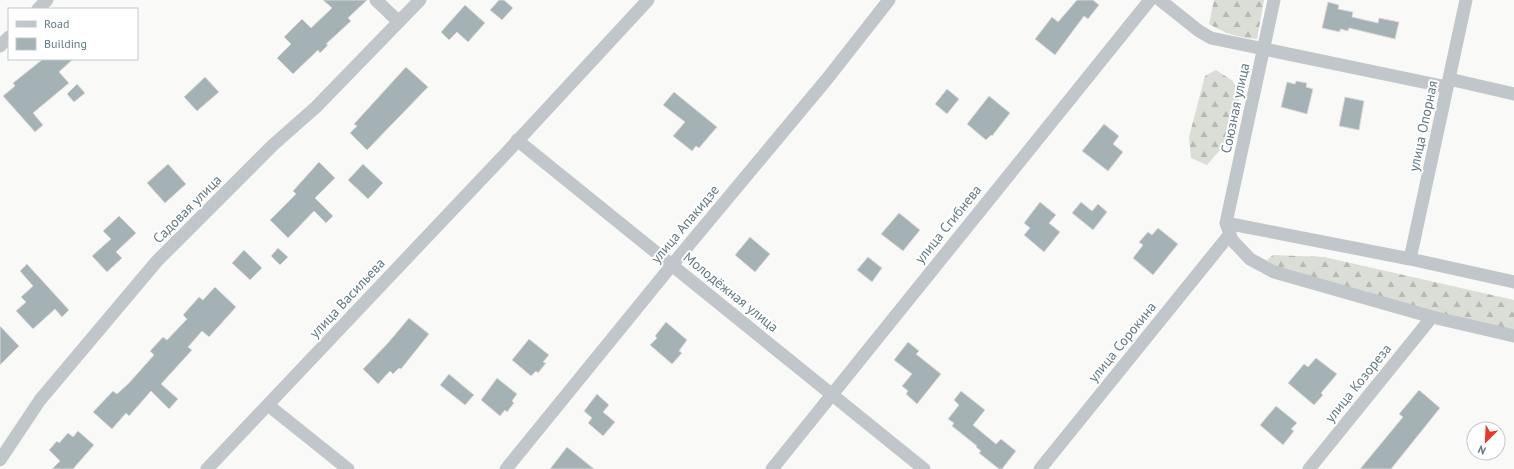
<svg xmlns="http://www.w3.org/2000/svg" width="1514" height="469" viewBox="0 0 1514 469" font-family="'PT Sans',sans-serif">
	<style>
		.forest { fill: url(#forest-firs) }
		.building { fill: #a4b1b5; stroke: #dbdbd9 }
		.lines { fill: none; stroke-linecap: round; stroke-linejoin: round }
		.minor { stroke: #c0c6c9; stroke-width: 13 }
		.labels { text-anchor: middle; stroke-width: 4; stroke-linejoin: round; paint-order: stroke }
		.street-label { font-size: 14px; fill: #647a82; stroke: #fff }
	</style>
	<defs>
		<pattern id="forest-firs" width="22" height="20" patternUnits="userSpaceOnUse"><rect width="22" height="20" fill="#daded6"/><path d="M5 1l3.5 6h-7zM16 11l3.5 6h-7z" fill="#b4b9b3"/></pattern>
	</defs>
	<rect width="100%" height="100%" fill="#f9f9f7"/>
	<path class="forest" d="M1214,0H1264L1257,39C1239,38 1224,33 1209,24Z
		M1216,70L1233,81L1239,96L1234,134L1207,165L1191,158L1189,137L1205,76Z
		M1273,255L1324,257L1514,300V332L1396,304L1278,268L1267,260Z"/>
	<path class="building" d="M323,0H367L348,18L351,21L326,44L328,45L320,53L318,50L293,74L277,58L291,44L284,37L302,19L311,28L332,8Z
		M499,0H504L513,8L502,20L490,10Z
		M1077,0H1093L1099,5L1088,19L1084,16L1055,55L1035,39L1052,17L1058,22Z
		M1328,2L1339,5L1338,9L1353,12L1352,17L1378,23L1379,18L1399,22L1395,39L1349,28L1348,31L1340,29V32L1322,28Z
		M465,5L485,23L468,42L457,32L449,40L441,32Z
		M43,59H73L59,72L69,83L33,113L43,125L35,132L3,96L15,86L13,83Z
		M406,67L428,87L367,150L350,133L357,126L354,124Z
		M205,77L219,92L197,111L184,97Z
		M1296,81L1307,83L1306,87L1313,89L1307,114L1281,107L1287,82L1295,84Z
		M77,84L85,93L74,102L67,94Z
		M947,89L959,99L947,114L935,104Z
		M674,92L717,127L699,148L696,146L692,151L673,136L685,122L663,105Z
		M989,96L1010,113L992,136L991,135L986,140L967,124Z
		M1345,97L1364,101L1359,130L1339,126Z
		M1104,124L1119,136L1113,144L1123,152L1108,171L1082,151Z
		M319,162L335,178L315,198L333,216L326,223L314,211L288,238L270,220L296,194L293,191Z
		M168,164L186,184L165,203L147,183Z
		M363,164L383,183L368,199L348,180Z
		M1040,202L1056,215L1049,223L1060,232L1044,252L1024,235L1030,228L1024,223Z
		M1081,202L1092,211L1098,204L1107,212L1093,230L1072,213Z
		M899,213L920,230L903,251L881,234Z
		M119,216L136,233L116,252L122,258L107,272L92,256L111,239L103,231Z
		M1158,228L1178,244L1153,275L1133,258L1143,245L1139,242L1148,232L1152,235Z
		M750,237L770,254L755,272L735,255Z
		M278,248L288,257L280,265L271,256Z
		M244,250L262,268L250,280L232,263Z
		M868,257L882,268L872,282L857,270Z
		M27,264L69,310L62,317L55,309L33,329L16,311L26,302L21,297L33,286L20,271Z
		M215,287L236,307L209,337L202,331L188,347L192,350L161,384L178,399L169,409L151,391L129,416L126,413L112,429L93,412L113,391L117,394L129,383L154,355L150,351L163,337L167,340L187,319L183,315L199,297L203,300Z
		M409,318L429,334L401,369L399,368L393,374L390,371L378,384L363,369L388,343Z
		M666,322L687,340L679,351L682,353L672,364L650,345L657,338L655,336Z
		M0,326L19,346L0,365Z
		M529,339L549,355L543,362L546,363L538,373L536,371L531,376L512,360Z
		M908,342L919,351L916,354L941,374L917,404L906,394L908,391L902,386L912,374L894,360Z
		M1316,358L1337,374L1321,393L1323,395L1314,405L1288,383L1304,364L1308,367Z
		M449,374L474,395L465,405L440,385Z
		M497,378L517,394L512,401L514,403L507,412L505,410L500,416L481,400Z
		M1419,390L1440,408L1391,469H1360L1403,417L1399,414Z
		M961,391L985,410L973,425L996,444L1001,439L1016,451L1002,469H999L979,453L981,451L976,447L977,446L952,426L954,423L948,419L959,405L954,400Z
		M597,394L609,405L603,412L615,422L603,436L588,423L592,418L584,411Z
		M1276,406L1297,423L1291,429L1294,431L1283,445L1260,425Z
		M78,431L94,445L73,469H52L60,461L49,450L57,441L59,443L68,433L73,437Z
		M567,447L594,469H550Z"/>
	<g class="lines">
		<path class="minor" d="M376,0L399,22
			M1160,0L1199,31L1211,38L1447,87
			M38,9L47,0
			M0,46L9,37
			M1449,79L1514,94
			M517,140L924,469
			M1226,223L1232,240L1250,259L1274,272L1432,317L1514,336
			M1226,223L1410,259L1514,282
			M1226,223L1274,0
			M1410,259L1466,0
			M268,405L348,469
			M0,460L40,400L157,261L273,145L316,107L420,0
			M207,469L510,149L648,0
			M506,469L672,265L827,79L889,0
			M772,469L1150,0
			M1040,469L1230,234
			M1309,469L1432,317"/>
	</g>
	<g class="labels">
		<g class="street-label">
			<text transform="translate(1235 108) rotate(-78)" y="5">Союзная улица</text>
			<text transform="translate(1423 126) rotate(-78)" y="5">улица Опорная</text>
			<text transform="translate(187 209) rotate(-45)" y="5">Садовая улица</text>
			<text transform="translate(685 224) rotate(-50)" y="5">улица Апакидзе</text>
			<text transform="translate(948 224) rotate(-51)" y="5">улица Сгибнева</text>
			<text transform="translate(731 292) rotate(39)" y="5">Молодёжная улица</text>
			<text transform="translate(347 298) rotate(-47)" y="5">улица Васильева</text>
			<text transform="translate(1122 342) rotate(-51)" y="5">улица Сорокина</text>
			<text transform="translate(1358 383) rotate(-51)" y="5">улица Козореза</text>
		</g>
	</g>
	<rect x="8" y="8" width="130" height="52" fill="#ffffff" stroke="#c1cacd"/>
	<rect x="16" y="21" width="20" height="6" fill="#c0c6c9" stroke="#c1cacd"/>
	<text x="44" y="28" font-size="12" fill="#647a82">Road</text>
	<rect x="16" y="38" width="20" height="12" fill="#a4b1b5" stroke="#c1cacd"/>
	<text x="44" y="48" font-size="12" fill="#647a82">Building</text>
	<g transform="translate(1486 441) rotate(204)"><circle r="19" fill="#ffffff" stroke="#c1cacd"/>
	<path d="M0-3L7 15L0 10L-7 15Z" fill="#e6382a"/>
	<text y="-6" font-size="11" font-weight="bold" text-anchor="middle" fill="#647a82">N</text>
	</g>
</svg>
